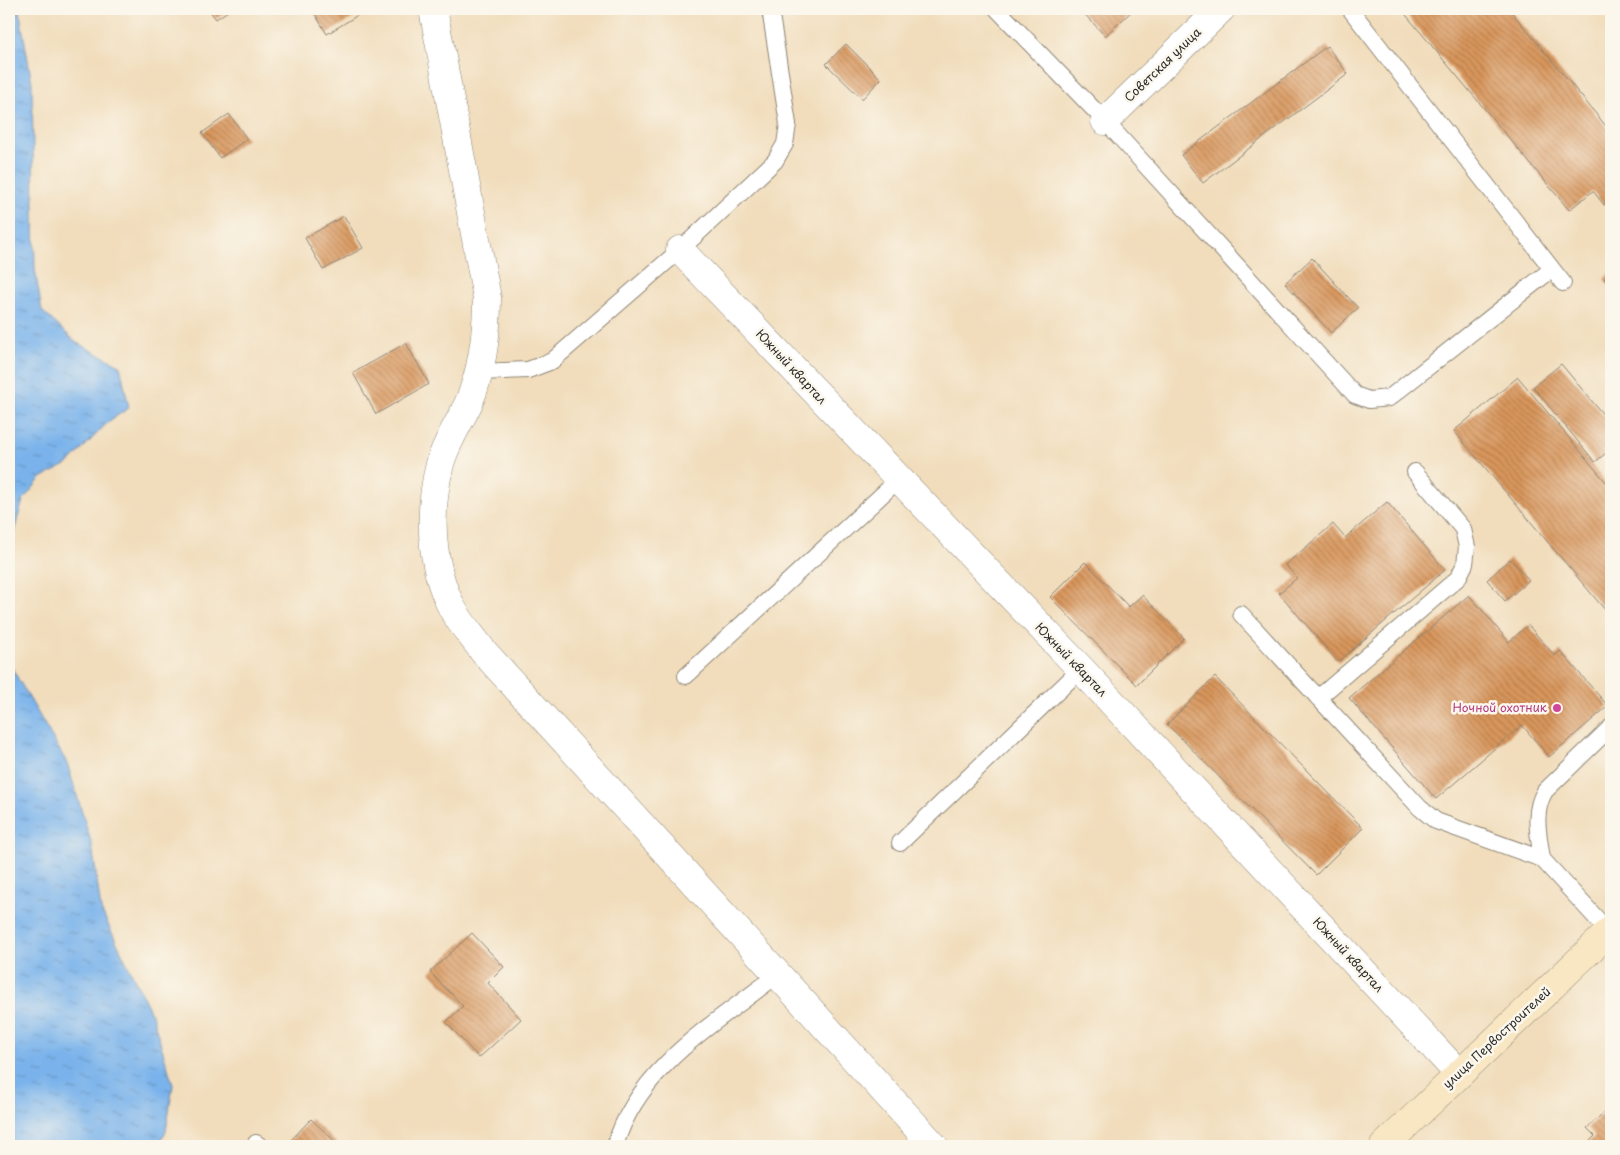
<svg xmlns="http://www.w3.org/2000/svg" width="1620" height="1155" viewBox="0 0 1620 1155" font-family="'Playpen Sans',sans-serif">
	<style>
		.water { fill: url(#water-ripples); stroke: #526f8b }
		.building { fill: url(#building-back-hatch) }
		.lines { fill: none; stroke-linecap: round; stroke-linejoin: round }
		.lane-casing { stroke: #8e8474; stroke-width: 18 }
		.street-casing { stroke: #8e8474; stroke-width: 29 }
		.secondary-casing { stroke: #8e8474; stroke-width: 29 }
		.lane { stroke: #fff; stroke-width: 16 }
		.street { stroke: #fff; stroke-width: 28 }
		.secondary { stroke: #f9e7c3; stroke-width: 28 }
		.hotel-dot { fill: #d1479c; stroke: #fbf7ec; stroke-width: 2 }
		.labels { text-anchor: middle; stroke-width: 5; stroke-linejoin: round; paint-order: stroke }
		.street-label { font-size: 12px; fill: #2b2b2b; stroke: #fbf7ec }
		.hotel-label { font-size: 12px; fill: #b23c85; stroke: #fbf7ec; text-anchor: end }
	</style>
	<defs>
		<pattern id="water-ripples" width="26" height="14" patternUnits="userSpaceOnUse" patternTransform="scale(1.25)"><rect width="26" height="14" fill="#7ab3eb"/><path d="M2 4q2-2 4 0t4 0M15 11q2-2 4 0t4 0" fill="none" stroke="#6492bf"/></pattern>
		<pattern id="building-back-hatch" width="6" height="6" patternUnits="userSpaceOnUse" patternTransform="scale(1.25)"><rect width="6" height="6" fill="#d9965c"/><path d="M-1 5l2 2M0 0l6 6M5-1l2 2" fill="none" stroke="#b07b4c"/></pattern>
	</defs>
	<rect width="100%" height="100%" fill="#fbf7ec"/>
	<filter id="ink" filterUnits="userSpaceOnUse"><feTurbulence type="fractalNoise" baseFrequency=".02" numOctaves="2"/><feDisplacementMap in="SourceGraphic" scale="10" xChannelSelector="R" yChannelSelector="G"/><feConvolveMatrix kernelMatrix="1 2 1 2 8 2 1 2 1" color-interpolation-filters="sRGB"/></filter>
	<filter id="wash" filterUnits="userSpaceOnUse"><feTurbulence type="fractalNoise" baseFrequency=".0096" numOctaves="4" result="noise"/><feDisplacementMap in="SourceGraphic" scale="20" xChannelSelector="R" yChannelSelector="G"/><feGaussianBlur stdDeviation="1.12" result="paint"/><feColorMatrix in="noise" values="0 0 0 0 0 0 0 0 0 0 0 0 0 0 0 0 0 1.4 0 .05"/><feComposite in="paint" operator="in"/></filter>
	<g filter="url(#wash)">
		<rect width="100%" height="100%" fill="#f1ddbc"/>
		<path class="water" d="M9,9H19L32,83L35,270L42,311L77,343L120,365L129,408L109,421L68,464L41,478L23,500L9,549Z
			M9,663L67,763L92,845L101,910L152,1015L173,1085L166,1131L158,1146H9Z"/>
		<g id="blocks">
			<path class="building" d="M208,9H231L216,19Z
				M312,9H355L358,15L327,34Z
				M1080,9H1134L1105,36Z
				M1401,9H1509L1611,132V174L1608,177L1611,180V199L1604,205L1593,191L1569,210Z
				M846,44L881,79L862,99L826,64Z
				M1327,46L1348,74L1203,183L1181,155Z
				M229,114L247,139L220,158L202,133Z
				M344,216L363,248L323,270L305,238Z
				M1312,258L1358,308L1331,333L1285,283Z
				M1611,272V287L1604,279Z
				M406,343L429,384L376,414L353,373Z
				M1561,364L1611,424V449L1595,462L1533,387Z
				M1518,377L1611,488V607L1606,611L1454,431Z
				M1387,502L1445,570L1338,662L1279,593L1297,578L1285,565L1333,524L1345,538Z
				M1510,559L1529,580L1505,601L1487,580Z
				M1085,562L1129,607L1142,595L1184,638L1137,685L1050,597Z
				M1469,595L1509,642L1528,625L1555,656L1560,651L1608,706L1549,757L1522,725L1436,799L1349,698Z
				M1215,677L1363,828L1316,875L1167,724Z
				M472,933L504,967L488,983L521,1019L479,1058L446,1022L463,1006L430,972Z
				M1611,1106V1146H1585L1595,1136L1587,1128Z
				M311,1119L340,1146H295L290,1141Z"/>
		</g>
	</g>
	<g filter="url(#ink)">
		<use href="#blocks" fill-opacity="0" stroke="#8e8474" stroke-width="1"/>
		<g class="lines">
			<g class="lane-casing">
				<path id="lane" d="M997,9L1105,121L1355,395L1369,400L1389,398L1552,269
					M1350,9L1563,283
					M480,372L528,370L552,361L680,250L775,161L785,144L788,124L770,9
					M1241,614L1420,808L1436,821L1542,859L1609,932
					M686,676L898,480
					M1318,698L1458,578L1465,564L1467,547L1463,529L1415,472
					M900,843L1081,669
					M1542,859C1539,836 1532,812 1545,791L1611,727
					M256,1143L260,1146
					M615,1146C638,1067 716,1023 777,975"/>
			</g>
			<g class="street-casing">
				<path id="street" d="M433,9L487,298C487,334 483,368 469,402C460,422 446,442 440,464C428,511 430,565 452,608C460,623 473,637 483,651L934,1146
					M1105,121L1221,9
					M680,250L1081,669L1459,1074"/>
			</g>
			<g class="secondary-casing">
				<path id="secondary" d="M1384,1146L1611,930"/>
			</g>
			<use href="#lane" class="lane"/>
			<use href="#street" class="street"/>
			<use href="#secondary" class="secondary"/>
		</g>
	</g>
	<circle class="hotel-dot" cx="1557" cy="708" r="5"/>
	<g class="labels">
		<g class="street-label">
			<text transform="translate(1163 65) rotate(-44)" y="4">Советская улица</text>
			<text transform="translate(791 367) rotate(47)" y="4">Южный квартал</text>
			<text transform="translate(1071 660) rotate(46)" y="4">Южный квартал</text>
			<text transform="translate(1348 955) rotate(47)" y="4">Южный квартал</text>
			<text transform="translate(1497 1038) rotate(-43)" y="4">улица Первостроителей</text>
		</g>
		<g class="hotel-label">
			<text x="1547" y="712">Ночной охотник</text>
		</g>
	</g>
	<rect width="1620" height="1155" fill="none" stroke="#fbf7ec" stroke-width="30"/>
</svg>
